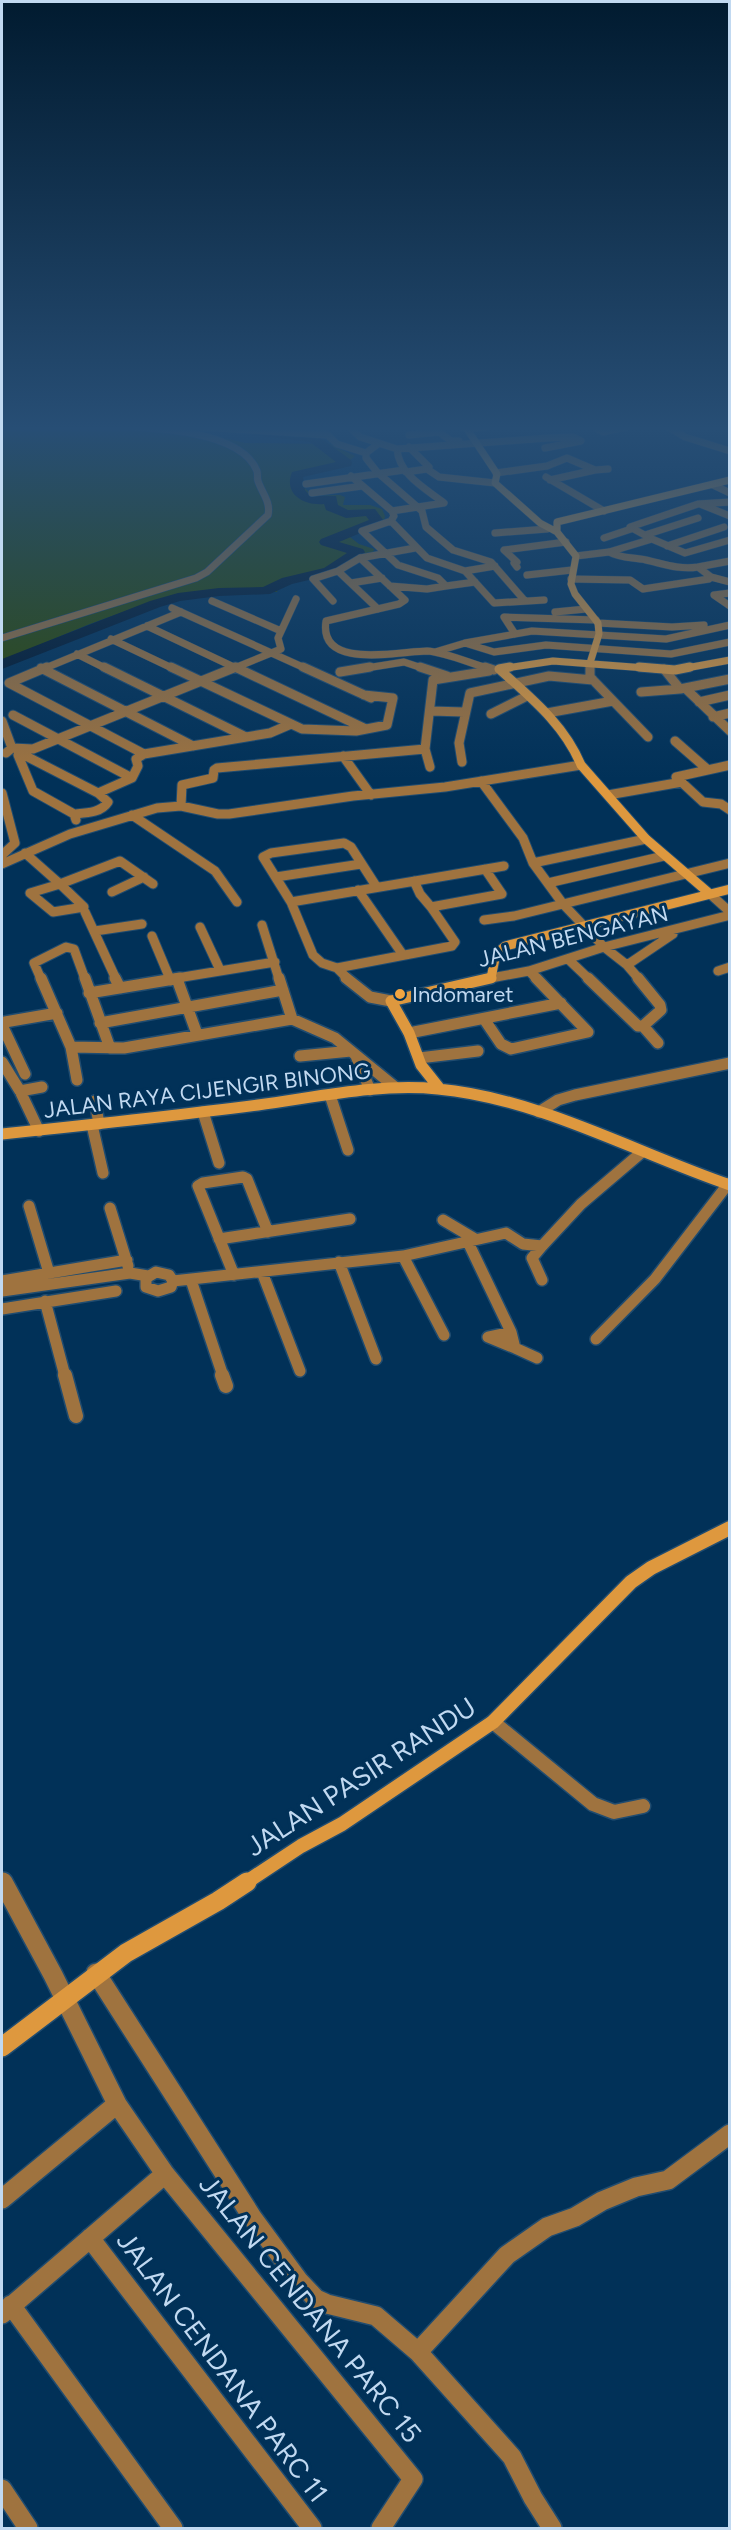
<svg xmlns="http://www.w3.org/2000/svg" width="731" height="2530" viewBox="0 0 731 2530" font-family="Figtree,sans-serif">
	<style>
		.green { fill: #2f4903 }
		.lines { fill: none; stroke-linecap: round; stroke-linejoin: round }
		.river { fill: #01182f; fill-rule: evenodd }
		.street-far4-casing { stroke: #204c70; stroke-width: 8 }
		.street-far3-casing { stroke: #204c70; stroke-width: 11 }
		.street-far2-casing { stroke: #204c70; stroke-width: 14 }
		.street-far1-casing { stroke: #204c70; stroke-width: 17 }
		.street-casing { stroke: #204c70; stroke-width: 22 }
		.secondary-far4-casing { stroke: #204c70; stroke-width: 8 }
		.secondary-far3-casing { stroke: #204c70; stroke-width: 11 }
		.secondary-far2-casing { stroke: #204c70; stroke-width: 14 }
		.secondary-far1-casing { stroke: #204c70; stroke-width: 17 }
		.secondary-casing { stroke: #204c70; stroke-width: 22 }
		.street-far4 { stroke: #9f733f; stroke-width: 7 }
		.street-far3 { stroke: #9f733f; stroke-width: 9 }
		.street-far2 { stroke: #9f733f; stroke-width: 11 }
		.street-far1 { stroke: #9f733f; stroke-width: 14 }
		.street { stroke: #9f733f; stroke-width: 19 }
		.secondary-far4 { stroke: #de983e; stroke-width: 7 }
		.secondary-far3 { stroke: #de983e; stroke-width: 9 }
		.secondary-far2 { stroke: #de983e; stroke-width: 11 }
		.secondary-far1 { stroke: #de983e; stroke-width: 14 }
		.secondary { stroke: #de983e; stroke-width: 19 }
		.poi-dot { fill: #f2a541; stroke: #013158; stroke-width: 2 }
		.labels { text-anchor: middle; stroke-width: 6; stroke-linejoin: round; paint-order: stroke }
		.street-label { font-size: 22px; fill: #c1d9f1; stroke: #013158 }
		.poi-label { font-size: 22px; fill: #c1d9f1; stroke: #013158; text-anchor: start }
		.near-street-label { font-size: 27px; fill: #c1d9f1; stroke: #013158 }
	</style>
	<rect width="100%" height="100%" fill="#013158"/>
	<path class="green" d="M2,425H170L245,443L330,444L355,456L346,464L303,474L302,486L314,496L340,495L345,497L343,505H370L382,509L385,516L384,521L346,534L359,544L374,549L373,553L350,560L328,575L297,580L278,588L277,592C265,591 252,589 240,589C157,590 78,630 2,660Z"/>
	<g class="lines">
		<path class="river" d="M256,428L318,436L351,460L352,463L351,466L303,477L305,490L310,496H336L338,505L348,510L375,509L384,521L382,524L339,542L363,549L365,552L363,555L334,574L292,584L270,594L219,596L180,601L160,607L2,669V659L150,601L178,593L219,588L263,587L282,578L324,568L347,553L321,545L319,542L321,539L369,520L366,516L346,518L326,510L324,504C305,506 283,495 292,472L336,462L310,442L252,435L250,432L252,429Z"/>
		<g class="street-far4-casing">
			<path id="street-far4" d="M200,425L201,427L327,435
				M317,425L337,444L366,453
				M347,425L360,437L397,449L548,438L573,437L581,441L545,448
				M457,425L467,429
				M591,425L603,432L635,425
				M665,425L685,437L730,451
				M727,425L730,426
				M409,435L439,432L451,441H459
				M378,444L366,453V458L377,472L422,511L426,527L453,550L491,562L525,601
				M409,447L429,467L427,469
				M397,449C399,475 425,488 444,503L392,511L394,516L391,521L427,558L465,571L494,603L544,600
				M406,472L427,469L439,477L495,483
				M496,473L547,466L567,458L595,470L608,469
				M351,476L392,511
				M546,477L604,511
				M550,480L595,470
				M306,484L404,470
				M713,485L730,493
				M312,493L362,486
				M700,504L730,516
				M495,533L547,529
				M645,535L698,518
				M604,538L631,529
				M652,539L630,527L698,504L730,502
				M667,546L724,527
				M609,552C622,559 632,557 646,560C664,564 679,570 698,567
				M576,556L609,552L652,539L685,553L730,540
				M360,558L405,600L399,604L326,621C318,671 401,651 427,651C445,652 472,664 490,669
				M517,567L514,563L517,562L504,550L566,542
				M338,571L360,558L415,548
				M465,571L495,566
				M527,575L572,570
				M711,577L730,582
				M571,579L630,580L643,589L709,579L711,577L698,567L730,561
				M351,583L382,578
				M390,586L427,589L446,586L438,578L398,565L362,531L391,521
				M446,586L475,582
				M730,593L714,595L730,606
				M212,601L281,631
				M333,601L313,579L338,571L378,609
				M172,608L307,669
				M555,612L586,609
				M598,623L672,627L704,625
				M730,625L666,639L532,631L465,643L494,652L546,645L671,654L730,642
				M147,626L238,669
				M515,634L504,617L596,620
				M2,638L196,578L207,572L268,515C271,502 262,493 258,481C257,478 258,474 257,471C240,427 138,427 99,425
				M111,639L174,669
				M435,652L465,643
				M77,654L107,669
				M590,663V669
				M43,669L181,612
				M232,669L281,649L278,638L296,599
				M360,669L404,662L425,669"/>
		</g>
		<g class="street-far3-casing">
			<path id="street-far3" d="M104,667L246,737
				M171,667L302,729L356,731L387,725L393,698L364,695
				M235,667L366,729
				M303,667L371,698
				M420,667L447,676
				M485,667L494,670
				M41,668L193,746
				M664,669L680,689L685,688L730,731
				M340,672L370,667
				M593,680L648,737
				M9,683L47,667
				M9,683L144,754
				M685,688L730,679
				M641,692L680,689
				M699,702L730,695
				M431,711L464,712
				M547,713L613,701
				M491,714L527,696
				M13,715L132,778
				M713,717L730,713
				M2,721L12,748
				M675,741L707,769
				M6,753L12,748L33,749L236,667
				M22,754L98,793
				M18,755L33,791L74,814L76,820
				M343,756L371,795
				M462,762L459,743L470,693L549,676L593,680L590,677V667
				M730,765L676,777L703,802L721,804L730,810
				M430,767L425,749L433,680L489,671
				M481,781L523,838L533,863L563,904L604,947L627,965L639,979
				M2,793L15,843L2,855
				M608,795L682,782
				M181,806L182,785L213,778L214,770L217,768L425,749
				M74,814C86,813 101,813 108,802L98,793L132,778L138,766L136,759L144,754L270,733L291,724
				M132,815L215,871L237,902
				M25,853L60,884
				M533,863L646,839
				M2,864L70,834L157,808L181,806L218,814H229L353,796L445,787L581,765
				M276,877L361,864
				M414,881L420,894L431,907L502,894L485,869
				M548,883L664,856
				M60,884L84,907L53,912L30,893Z
				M60,884L120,861L153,884
				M358,890L403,955
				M112,892L144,877
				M710,894L730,912
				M291,902L504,866
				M85,912L116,979
				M484,920L514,916L730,863
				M262,925L279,979
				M200,927L220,970
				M95,931L142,924
				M152,936L170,979
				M568,959L589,979
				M627,965L673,934
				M337,968L452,946L455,942L431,907
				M529,971L537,979
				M718,971L730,967
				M491,978L529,971L604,947L730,915
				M41,979L34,963L66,947L74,949L85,979
				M171,979L275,962
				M348,979L337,968L322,963L313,955L291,902L263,857L271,853L344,843L351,847L376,886"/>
		</g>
		<g class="street-far2-casing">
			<path id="street-far2" d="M41,978L71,1047L77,1080
				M85,978L110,1048
				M115,978L120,988
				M169,978L170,980
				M279,978L292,1019
				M346,978L370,997L391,1001
				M588,978L638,1026H643L661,1010L660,1005L638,978
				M177,979L197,1034
				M89,993L180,978
				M484,1019L501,1044L511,1049L588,1032L536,978
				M100,1023L283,990
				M2,1025L5,1022L57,1013
				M2,1025L25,1074
				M643,1026L658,1043
				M409,1033L561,1003
				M71,1047L124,1048L292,1019L335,1038L395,1087
				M300,1056L351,1051
				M356,1056L370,1090
				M419,1058L478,1051
				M2,1062L20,1091L39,1131
				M20,1091L42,1087
				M330,1095L348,1150
				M95,1101L99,1124
				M203,1112L219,1163
				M539,1112L558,1100L575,1095L730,1063
				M92,1125L103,1173
				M29,1206L49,1273
				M110,1208L128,1266
				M443,1220L475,1239
				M219,1239L350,1219
				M467,1240L511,1332
				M542,1246L532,1258L542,1280
				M403,1256L444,1335
				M339,1262L376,1359
				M156,1272L169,1275L173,1281L171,1287L158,1291L146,1287V1278Z
				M262,1272L300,1371
				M234,1275L198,1186L203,1183L243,1177L247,1179L268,1232
				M191,1280L223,1376
				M2,1281L127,1260
				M173,1281L403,1256L506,1233L523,1244L542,1246L581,1204L642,1152
				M2,1291L130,1273L148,1276
				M45,1301L65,1376
				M2,1309L116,1291
				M511,1332L515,1348L488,1337Z
				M596,1339L655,1279L728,1184
				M515,1348L537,1358"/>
		</g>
		<g class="street-far1-casing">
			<path id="street-far1" d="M65,1375L76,1416
				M222,1375L226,1386
				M493,1722L593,1804L614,1812L643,1806
				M2,1880L4,1883"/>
		</g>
		<g class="street-casing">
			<path id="street" d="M3,1882L53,1975L117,2104L165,2174L413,2479L381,2528
				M96,1973L252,2217L299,2281L316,2299L327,2304L376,2316L418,2352L512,2457L533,2498L552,2528
				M2,2199L117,2104
				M90,2238L312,2528
				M11,2305L173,2528
				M2,2314L165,2174
				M418,2352L507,2255L547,2227L575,2217L602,2201L636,2187L668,2180L730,2134
				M2,2489L28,2528"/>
		</g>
		<g class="secondary-far4-casing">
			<path id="secondary-far4" d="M467,429L497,474L495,483L540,523L557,532
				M467,429L503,425
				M590,663L599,634L598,623L575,594L571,584L576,556L557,532V522L730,480
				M500,669L553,661L659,669
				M681,669L730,660"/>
		</g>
		<g class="secondary-far3-casing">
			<path id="secondary-far3" d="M639,667L675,670L690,667
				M499,669C531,698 564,724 581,765L646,839L710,894
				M499,669L510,667
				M485,979L491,978L496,954L505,946L730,889"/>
		</g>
		<g class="secondary-far2-casing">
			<path id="secondary-far2" d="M440,1089L421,1065L409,1033L391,1001L491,978
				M2,1134C88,1125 173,1116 258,1105C318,1097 379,1083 438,1089C538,1098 636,1153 730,1185"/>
		</g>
		<g class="secondary-far1-casing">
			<path id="secondary-far1" d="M245,1883L301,1846L342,1824L493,1722L631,1582L651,1568L730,1528"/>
		</g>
		<g class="secondary-casing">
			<path id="secondary" d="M2,2047L126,1953L218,1901L247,1882"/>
		</g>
		<use href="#street-far4" class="street-far4"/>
		<use href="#street-far3" class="street-far3"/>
		<use href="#street-far2" class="street-far2"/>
		<use href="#street-far1" class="street-far1"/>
		<use href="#street" class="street"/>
		<use href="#secondary-far4" class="secondary-far4"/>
		<use href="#secondary-far3" class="secondary-far3"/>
		<use href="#secondary-far2" class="secondary-far2"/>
		<use href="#secondary-far1" class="secondary-far1"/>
		<use href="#secondary" class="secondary"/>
	</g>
	<linearGradient id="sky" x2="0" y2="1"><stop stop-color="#011b30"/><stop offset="0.55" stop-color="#274e75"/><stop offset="1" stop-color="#274e75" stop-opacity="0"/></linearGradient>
	<rect width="731" height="779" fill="url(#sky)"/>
	<circle class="poi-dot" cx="400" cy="994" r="6"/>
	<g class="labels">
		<g class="street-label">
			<text transform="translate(573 936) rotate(-14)" y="8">JALAN BENGAYAN</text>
			<text transform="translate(207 1090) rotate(-7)" y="8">JALAN RAYA CIJENGIR BINONG</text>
		</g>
		<g class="poi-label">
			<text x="412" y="1002">Indomaret</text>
		</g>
		<g class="near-street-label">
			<text transform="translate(361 1777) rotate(-33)" y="9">JALAN PASIR RANDU</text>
			<text transform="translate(310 2309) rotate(51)" y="9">JALAN CENDANA PARC 15</text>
			<text transform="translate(222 2367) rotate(53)" y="9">JALAN CENDANA PARC 11</text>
		</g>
	</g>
	<rect width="731" height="2530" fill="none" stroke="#c1d9f1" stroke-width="6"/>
</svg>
